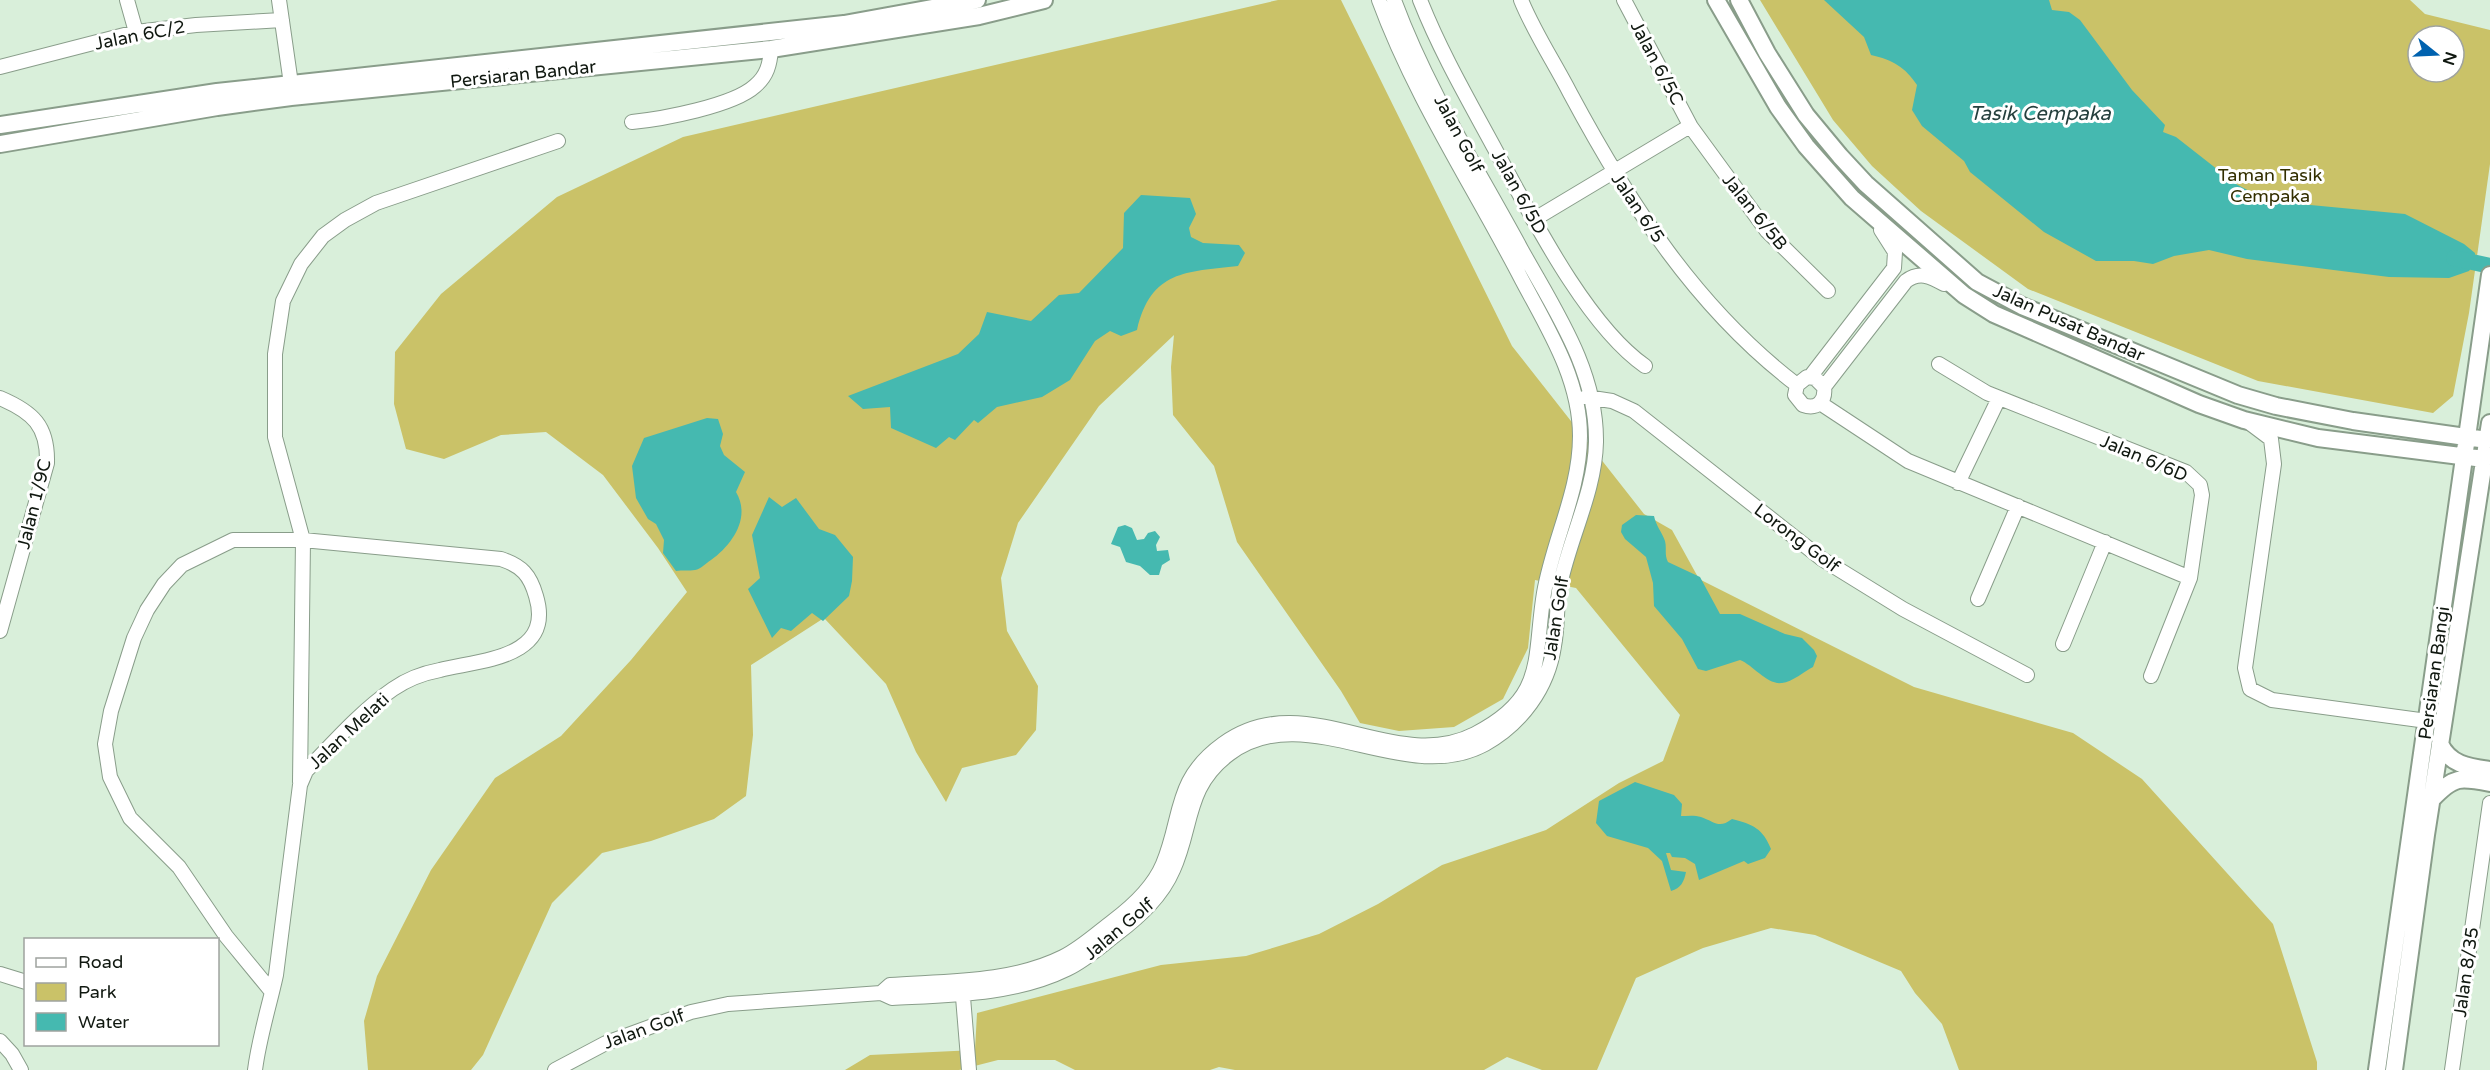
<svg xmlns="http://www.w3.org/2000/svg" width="2490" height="1070" viewBox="0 0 2490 1070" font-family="'Varela Round',sans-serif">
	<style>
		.green { fill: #cac268; fill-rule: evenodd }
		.water { fill: #45b9b0 }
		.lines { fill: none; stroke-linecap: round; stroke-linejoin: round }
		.river { stroke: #45b9b0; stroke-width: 16 }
		.minor-casing { stroke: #899d8a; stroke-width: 16 }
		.major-casing { stroke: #899d8a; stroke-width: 20 }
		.minor { stroke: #fff; stroke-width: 14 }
		.major { stroke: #fff; stroke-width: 16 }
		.labels { text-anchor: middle; stroke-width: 6; stroke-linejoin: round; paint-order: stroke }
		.street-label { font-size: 18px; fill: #101810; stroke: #fff }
		.park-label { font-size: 18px; fill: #332f00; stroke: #fff }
		.water-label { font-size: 20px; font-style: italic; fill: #26403e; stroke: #fff }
	</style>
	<rect width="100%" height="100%" fill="#d9efda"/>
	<path class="green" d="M1278,0H1341L1512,346L1644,514L1672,530L1699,579L1914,687L2073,733L2142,779L2273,924L2317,1062V1070H1959L1942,1024L1915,993L1901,971L1815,935L1771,928L1703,948L1636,978L1597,1070H1542L1507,1057L1484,1070H1235L1219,1067L1210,1070H1075L1055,1060H998L959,1070H845L870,1055L975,1050L977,1013L1161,965L1246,956L1319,934L1378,904L1442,865L1546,830L1619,783L1663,761L1680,715L1576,588L1535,580L1528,648L1503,699L1454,727L1399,731L1360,723L1341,691L1237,542L1214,466L1173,415L1171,367L1174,335L1099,406L1018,523L1001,578L1007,631L1038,686L1036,730L1016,755L962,768L946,802L916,752L886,684L824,618L751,665L753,735L746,796L714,819L651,841L602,853L552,903L483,1055L471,1070H368L364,1021L377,976L431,870L495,778L561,736L631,660L687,592L658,548L603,475L546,432L501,435L444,459L406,449L394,404L395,352L441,294L557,197L683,137Z
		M1760,0H2410L2425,14L2490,30V164L2469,313L2453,396L2433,413L2258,381L2028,289L1921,211L1872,166L1833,120ZM2418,36H2454V72H2418Z"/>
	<path class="water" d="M1824,0H2049L2052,10L2069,12L2080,20L2132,90L2165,125L2163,132L2176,137L2236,184L2253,193L2300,204L2405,214L2464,244L2475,253L2474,264L2469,271L2449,278L2389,277L2247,259L2209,250L2174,256L2153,264L2134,261H2096L2044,232L1970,172L1964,161L1922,126L1912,110L1917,85C1905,67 1893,60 1871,55L1864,37Z
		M1141,195L1190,198L1196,214L1189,228L1191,237L1203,243L1239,245L1245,253L1238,266C1186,272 1151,270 1137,330L1121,336L1110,331L1095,341L1070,380L1042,397L997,407L978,423L974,420L955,440L949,437L936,448L891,428L890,407L863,409L848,396L958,354L979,334L987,312L1031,321L1059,295L1079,293L1123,248L1124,213Z
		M707,418L718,419L723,434L720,446L724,455L745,472L736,492C751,517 733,544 711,560C706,563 701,569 695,570C689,571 682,570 676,571L663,553L664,540L656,524L648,519L636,498L632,466L644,438Z
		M769,497L782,507L796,498L819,529L835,535L853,557L852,581L849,596L823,621L812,613L791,631L781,628L772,638L748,589L760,578L752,535Z
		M1636,515L1654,516C1656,526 1662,532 1665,541C1667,548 1664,554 1668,562L1700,577L1720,614H1740L1785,634L1802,638L1814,650L1817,656L1813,667C1805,671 1792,682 1782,683C1767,685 1753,665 1740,660L1706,671L1698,669L1682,639L1654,606L1653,583L1646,557L1625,539L1621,532L1622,525Z
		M1125,525L1132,528L1137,540L1144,539L1148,533L1155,531L1160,537L1156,545L1157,551L1168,550L1170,560L1162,565L1159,575H1150L1140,566L1126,562L1120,547L1111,544L1118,527Z
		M1635,782L1674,795L1682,804L1681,816C1687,816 1695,815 1701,817C1715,822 1719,829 1732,819C1753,824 1763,829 1771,849L1765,858L1748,864L1744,861L1699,880L1695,864L1685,858L1672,857L1670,853H1666L1671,870L1686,872C1684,882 1681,888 1671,891L1662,861L1648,848L1607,836L1596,823L1599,801Z"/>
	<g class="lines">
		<path class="river" d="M2454,258L2490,266"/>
		<g class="minor-casing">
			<path id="minor" d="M127,0L136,32
				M279,0L291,84
				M1420,0C1441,53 1469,101 1496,151C1531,215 1586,325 1645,366
				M1521,0C1534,32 1554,62 1570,93C1629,203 1696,308 1797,385
				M1624,0L1691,127L1767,231L1828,291
				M0,67L136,32L196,25L282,20
				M632,122C662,119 733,106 755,86C767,76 770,64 771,49
				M1533,220L1690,126
				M1939,364L1987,393L2186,472L2200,485L2202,495L2190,578L2151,676
				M1810,377L1894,268L1895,252L1881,230
				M1824,387L1815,378L1807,377L1797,385L1795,395L1803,405C1817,410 1826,401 1824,387L1906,281C1919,271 1930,276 1944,284
				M1586,397L1612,401L1634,411L1822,559L1903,609L2027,675
				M0,398C33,412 48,426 47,463L0,631
				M1820,403L1908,461L2190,578
				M2251,424L2271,439L2274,464L2245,668L2250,689L2272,700L2427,721
				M1958,483L1999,398
				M1978,599L2018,506
				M2063,644L2105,542
				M300,782L303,540L275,437V354L283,301L301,264L323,236L345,220L376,203L558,141
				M0,974L26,982
				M962,985L969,1070
				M881,993L890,985C946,981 1011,983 1063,957C1081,948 1096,934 1113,921C1133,906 1153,888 1163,864C1183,816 1173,780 1223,744C1306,684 1393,776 1475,734C1547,697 1533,660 1544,593C1553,540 1580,491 1580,436C1580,379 1548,329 1522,280C1474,187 1415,98 1379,0
				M0,1041L12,1054L21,1070
				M255,1070C259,1038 269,1007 276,975L300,785L306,771C333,743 361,711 393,689C406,680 424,673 440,670C479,660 555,659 536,596C530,575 522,566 501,559L303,540H233L182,565L164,584L147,610L134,638L111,711L105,744L110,777L130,818L179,867L226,936L272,992
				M555,1070L606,1043L691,1012L728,1004L881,993L892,998C950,995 1014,995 1067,969C1086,960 1101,946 1118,933C1140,916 1162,896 1173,870C1193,826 1185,787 1229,754C1306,696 1404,788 1485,744C1521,724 1548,688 1554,646C1558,626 1556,605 1560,585C1570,537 1595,491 1596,442C1597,370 1554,309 1521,249C1477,168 1426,87 1394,0
				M2452,1070L2490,803"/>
		</g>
		<g class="major-casing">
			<path id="major" d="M1716,0L1778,107L1806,146L1852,198L1964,295L1994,314L2199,404L2244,420L2318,438L2484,459
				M1739,0L1767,53L1806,115L1840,156L1866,184L1977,282L2022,306L2238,395L2276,406L2353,421L2487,440
				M0,125L217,92L844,24L977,0
				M0,144L217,107L291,97L771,49L979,16L1044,0
				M2440,744C2450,765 2469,767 2490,770
				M2432,799C2454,776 2460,777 2490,783
				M2377,1070L2490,275
				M2394,1070L2426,835L2490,423"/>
		</g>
		<use href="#minor" class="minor"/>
		<use href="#major" class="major"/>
	</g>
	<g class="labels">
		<g class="street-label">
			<text transform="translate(140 35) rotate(-11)" y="6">Jalan 6C/2</text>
			<text transform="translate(1657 63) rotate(62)" y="6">Jalan 6/5C</text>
			<text transform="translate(523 74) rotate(-6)" y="6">Persiaran Bandar</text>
			<text transform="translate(1459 134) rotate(62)" y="6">Jalan Golf</text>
			<text transform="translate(1519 192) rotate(61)" y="6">Jalan 6/5D</text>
			<text transform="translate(1638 208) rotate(56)" y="6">Jalan 6/5</text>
			<text transform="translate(1755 212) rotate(51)" y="6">Jalan 6/5B</text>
			<text transform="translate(2069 323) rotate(24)" y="6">Jalan Pusat Bandar</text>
			<text transform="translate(2144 458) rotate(23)" y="6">Jalan 6/6D</text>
			<text transform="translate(34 504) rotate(-76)" y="6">Jalan 1/9C</text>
			<text transform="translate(1797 538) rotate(37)" y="6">Lorong Golf</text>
			<text transform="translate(1556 618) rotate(-81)" y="6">Jalan Golf</text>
			<text transform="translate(2434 673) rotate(-82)" y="6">Persiaran Bangi</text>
			<text transform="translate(349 731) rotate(-43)" y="6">Jalan Melati</text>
			<text transform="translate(1119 929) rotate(-40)" y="6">Jalan Golf</text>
			<text transform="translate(2466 972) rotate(-82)" y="6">Jalan 8/35</text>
			<text transform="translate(644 1029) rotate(-20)" y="6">Jalan Golf</text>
		</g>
		<g class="park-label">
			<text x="2270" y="181">Taman Tasik<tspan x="2270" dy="21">Cempaka</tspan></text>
		</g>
		<g class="water-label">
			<text x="2040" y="120">Tasik Cempaka</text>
		</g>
	</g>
	<rect x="24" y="938" width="195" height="108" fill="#ffffff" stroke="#9fa39f" stroke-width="1.5"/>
	<rect x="36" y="958" width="30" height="9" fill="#ffffff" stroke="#9fa39f" stroke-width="1.5"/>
	<text x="78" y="968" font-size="18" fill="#101810">Road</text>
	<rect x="36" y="983" width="30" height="18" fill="#cac268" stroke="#9fa39f" stroke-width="1.5"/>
	<text x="78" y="998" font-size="18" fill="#101810">Park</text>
	<rect x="36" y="1013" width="30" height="18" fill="#45b9b0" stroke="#9fa39f" stroke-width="1.5"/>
	<text x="78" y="1028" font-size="18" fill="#101810">Water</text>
	<g transform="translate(2436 54) rotate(108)"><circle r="28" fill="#ffffff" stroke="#9fa39f" stroke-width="1.5"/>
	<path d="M0-4.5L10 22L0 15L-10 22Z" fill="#0062af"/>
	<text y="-9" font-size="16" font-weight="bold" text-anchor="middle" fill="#101810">N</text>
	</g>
</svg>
